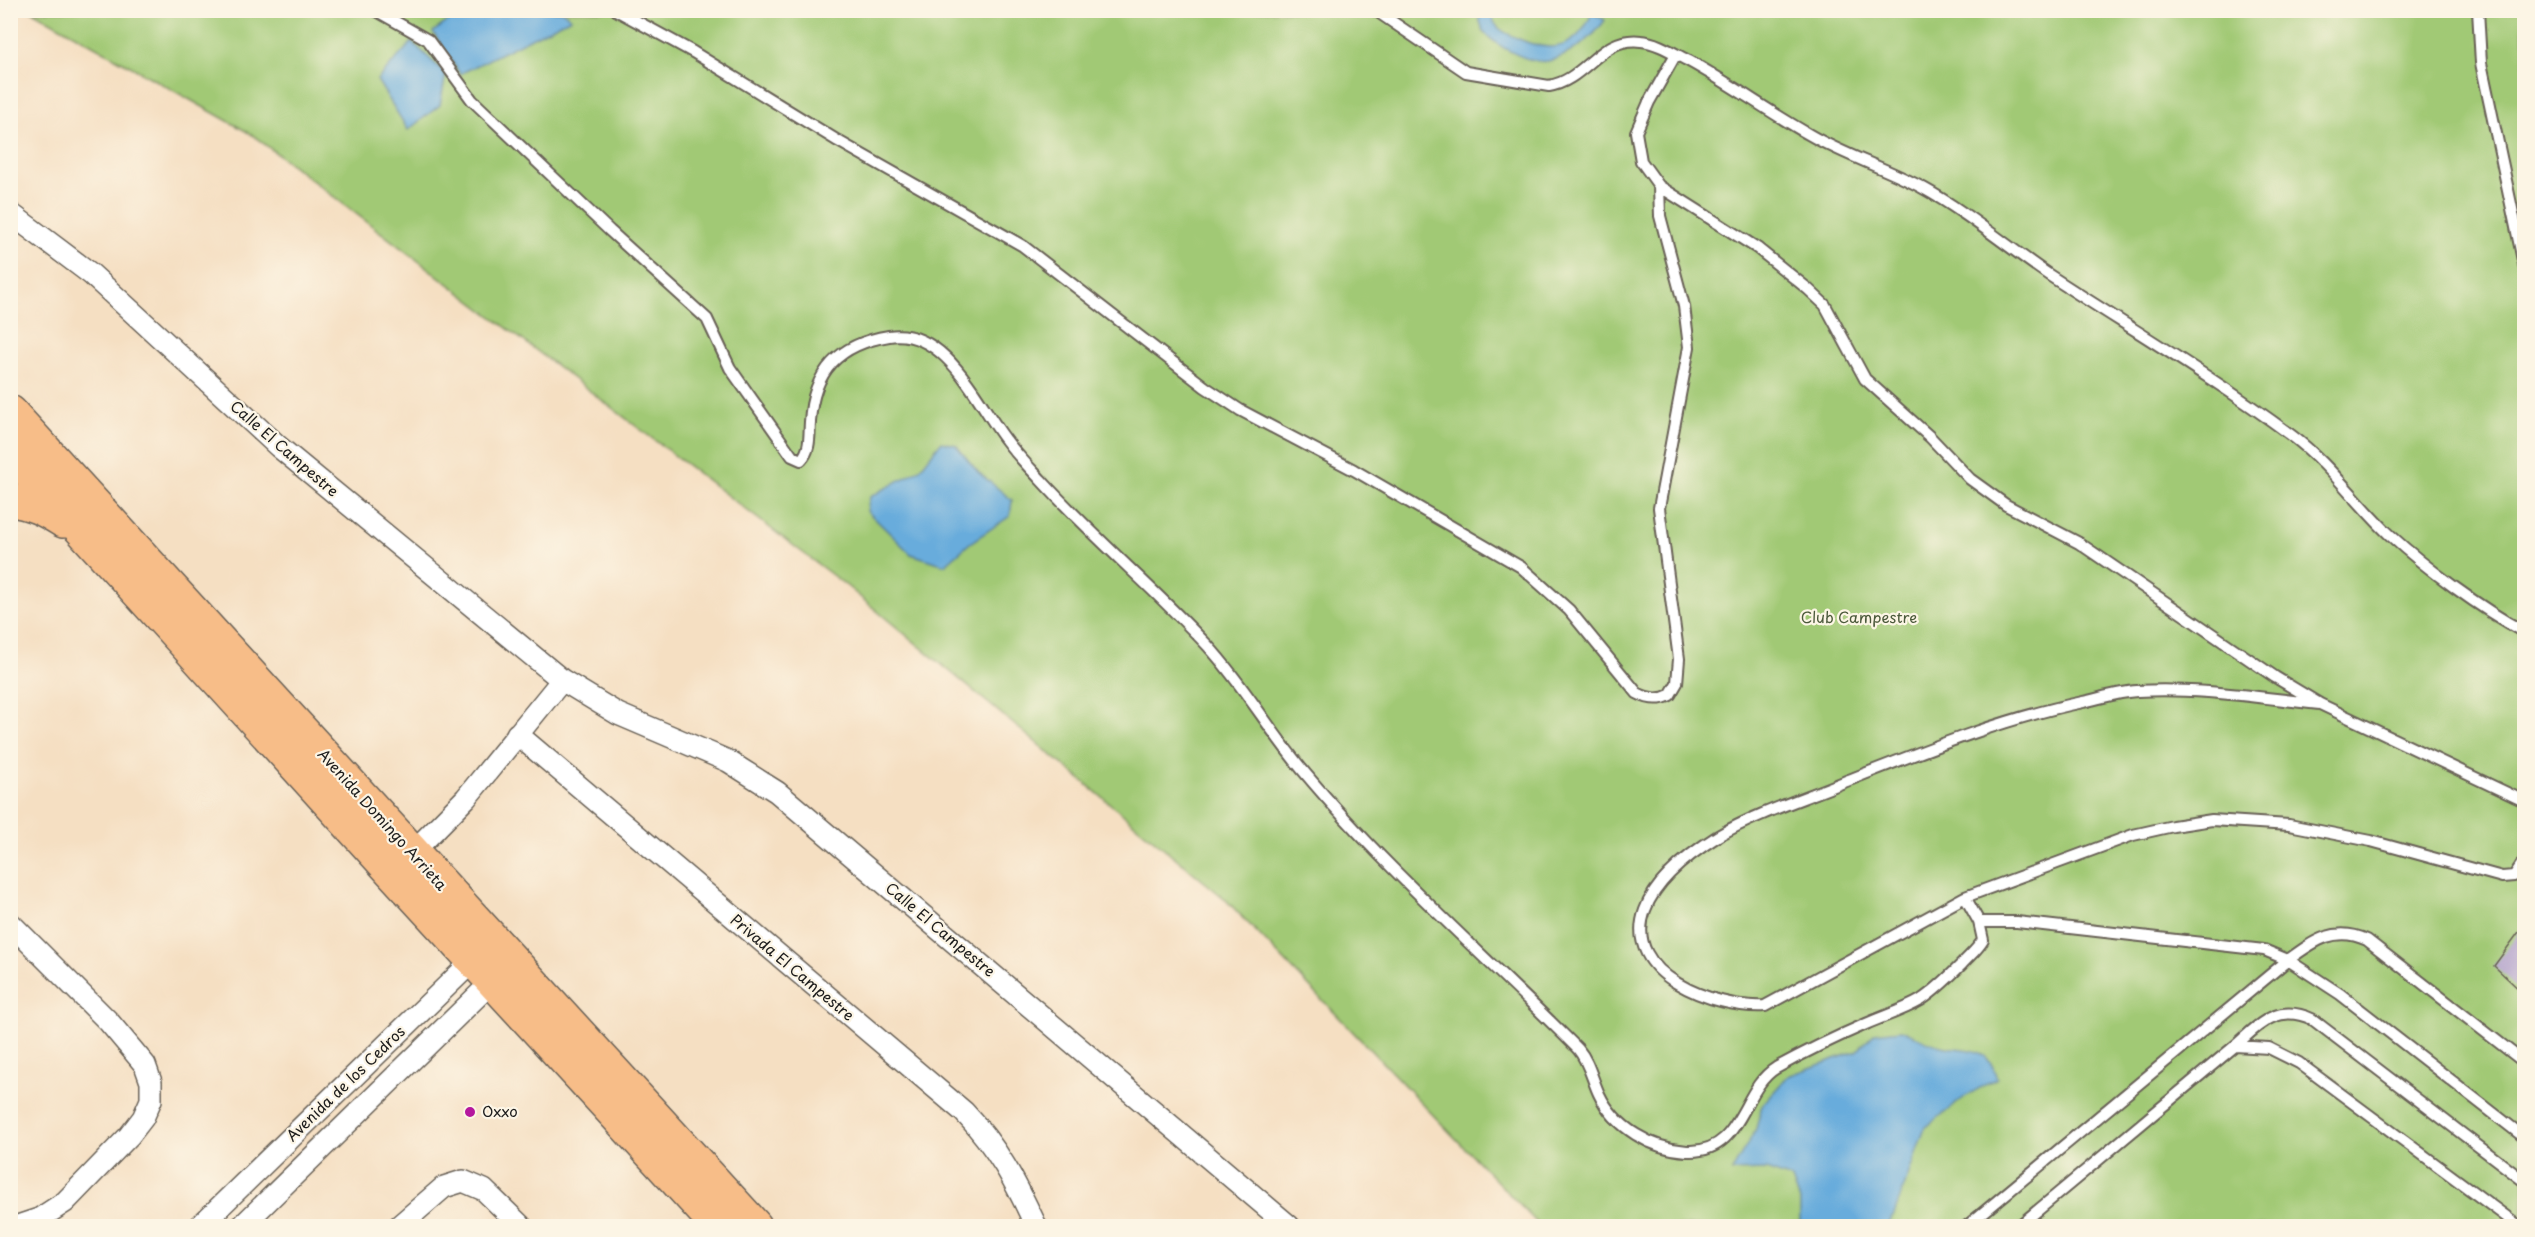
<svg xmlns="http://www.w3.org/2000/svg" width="2535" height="1237" viewBox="0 0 2535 1237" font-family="'Playpen Sans',sans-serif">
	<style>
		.green { fill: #a1c974; stroke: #5e7248; stroke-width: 1.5 }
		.water { fill: #67acdc; stroke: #42647c; stroke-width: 1.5 }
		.building { fill: #ae9ecb }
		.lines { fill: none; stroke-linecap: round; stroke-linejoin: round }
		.service-casing { stroke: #686056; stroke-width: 14 }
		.minor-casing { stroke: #686056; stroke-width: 24 }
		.primary-casing { stroke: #686056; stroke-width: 36 }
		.service { stroke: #fff; stroke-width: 10 }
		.minor { stroke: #fff; stroke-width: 21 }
		.primary { stroke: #f7bd88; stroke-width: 33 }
		.poi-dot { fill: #b5179e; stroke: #fcf5e5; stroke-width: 2 }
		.labels { text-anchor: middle; stroke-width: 4.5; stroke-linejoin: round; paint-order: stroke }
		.street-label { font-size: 15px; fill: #1c1c1c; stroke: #fcf5e5 }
		.park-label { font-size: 15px; fill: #4b593b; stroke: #fcf5e5 }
		.poi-label { font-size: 15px; fill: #1c1c1c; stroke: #fcf5e5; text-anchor: start }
	</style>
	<rect width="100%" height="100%" fill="#fcf5e5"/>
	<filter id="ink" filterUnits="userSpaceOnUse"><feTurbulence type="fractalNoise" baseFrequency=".0167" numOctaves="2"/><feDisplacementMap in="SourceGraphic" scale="12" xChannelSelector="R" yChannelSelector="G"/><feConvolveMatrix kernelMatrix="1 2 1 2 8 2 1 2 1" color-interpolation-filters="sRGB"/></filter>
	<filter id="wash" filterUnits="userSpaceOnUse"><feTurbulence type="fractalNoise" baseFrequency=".008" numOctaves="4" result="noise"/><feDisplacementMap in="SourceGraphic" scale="24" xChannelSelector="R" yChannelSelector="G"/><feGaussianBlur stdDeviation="1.35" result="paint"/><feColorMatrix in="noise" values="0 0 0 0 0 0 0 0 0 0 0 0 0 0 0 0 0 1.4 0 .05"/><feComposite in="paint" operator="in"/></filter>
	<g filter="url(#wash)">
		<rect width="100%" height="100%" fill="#f5dfc2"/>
		<path class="green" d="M32,11H2524V1226H1540L1224,898L848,587L251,134Z"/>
		<path class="water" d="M462,11H562L571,18L460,74L433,32Z
			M1477,11H1491C1492,28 1505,33 1519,39C1552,54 1577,49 1592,13L1605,20C1594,37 1569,57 1548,61C1530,64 1497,47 1485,33C1481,28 1479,17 1477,11Z
			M412,42L446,74L440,105L408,130L377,80Z
			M941,442L956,445L978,472L1012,500L1010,516L970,543L945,565L911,554L867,511L870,497L920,469Z
			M1901,1030C1914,1035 1928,1043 1941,1046C1968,1052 1987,1043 1997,1078L1966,1096L1925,1128L1894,1215L1886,1226H1800V1201L1792,1179L1766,1170L1732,1171L1756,1129L1762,1105L1788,1076L1857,1051L1875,1033Z"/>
		<g id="blocks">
			<path class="building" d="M2524,925V994L2494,966Z"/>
		</g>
	</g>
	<g filter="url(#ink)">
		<use href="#blocks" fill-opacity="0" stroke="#686056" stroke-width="1.5"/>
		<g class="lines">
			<g class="service-casing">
				<path id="service" d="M375,10L428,40L472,100L610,231L707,319L730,368L792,456L801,460C811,450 809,435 810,422C813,371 839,344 889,336C946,327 978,404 1006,440C1016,454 1029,467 1041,480C1094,538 1155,589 1208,646C1244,685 1270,732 1305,773C1388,872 1487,957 1578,1049C1589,1062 1592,1079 1599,1094C1615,1128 1652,1149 1687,1151C1743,1154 1741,1089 1776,1068C1805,1052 1836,1037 1866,1024C1884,1016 1904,1010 1921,1000C1936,990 1949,977 1962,964C1969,956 1978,949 1983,940L1979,922L1965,897
					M616,10L693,52L838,141L1023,246L1205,387L1240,410L1354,470L1521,567L1569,610L1637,693C1648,699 1659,701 1670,695L1677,683L1679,659L1659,508L1689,347L1684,306L1660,216L1659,186
					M1375,10L1466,72L1549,86C1586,80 1600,36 1641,41C1657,42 1675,54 1689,61C1731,84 1769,112 1810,135C1846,156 1886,168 1923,188C1965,211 2008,247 2049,275C2130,328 2213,377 2291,435C2329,463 2356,503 2390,535C2427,569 2480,608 2524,632
					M2478,10L2481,63L2524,265
					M1676,54L1649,102L1636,132L1641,161L1659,186L1757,248L1808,289L1825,305L1865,379L1930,437L1970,479L2006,505L2079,543L2275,677L2320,704L2524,801
					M2320,704C2262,698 2196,687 2137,691C2119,692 2101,698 2083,702C2001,719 1923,751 1844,782C1803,799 1757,813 1718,836C1691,853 1656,879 1645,910C1621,975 1716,1009 1765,1006L1965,897L2133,835L2173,826L2212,820L2289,825L2371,841L2502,877L2514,876L2524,861
					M1979,922H2017L2264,950L2288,960L2340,994L2524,1137
					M2235,1046C2260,1024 2277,1003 2312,1019L2524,1181
					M1967,1226L2288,960C2314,941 2335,925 2367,940L2524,1062
					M2019,1226L2235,1046L2269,1048L2299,1063L2519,1226"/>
			</g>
			<g class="minor-casing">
				<path id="minor" d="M10,213L91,274L279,447L562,680L618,714L728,761L777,792L1289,1226
					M517,734L964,1112C998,1148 1015,1181 1036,1226
					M406,859L466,798L562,680
					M10,923L109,1022L145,1065L151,1082V1100L143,1118L129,1136L65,1202L39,1219L18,1226
					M200,1226L482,952
					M242,1226L501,973
					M399,1226L444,1187L463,1181L484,1190L521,1226"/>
			</g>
			<g class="primary-casing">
				<path id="primary" d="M10,412L755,1226
					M10,451L392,872L718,1226
					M10,500C31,502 46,510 63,521"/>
			</g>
			<use href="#service" class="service"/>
			<use href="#minor" class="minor"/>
			<use href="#primary" class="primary"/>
		</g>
	</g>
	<circle class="poi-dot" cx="470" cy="1112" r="6"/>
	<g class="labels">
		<g class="street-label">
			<text transform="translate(284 449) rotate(41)" y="5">Calle El Campestre</text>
			<text transform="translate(382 820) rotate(48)" y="5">Avenida Domingo Arrieta</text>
			<text transform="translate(940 930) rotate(40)" y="5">Calle El Campestre</text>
			<text transform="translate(792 968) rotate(40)" y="5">Privada El Campestre</text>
			<text transform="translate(346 1084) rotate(-44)" y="5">Avenida de los Cedros</text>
		</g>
		<g class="park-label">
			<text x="1859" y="623">Club Campestre</text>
		</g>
		<g class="poi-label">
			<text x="482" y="1117">Oxxo</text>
		</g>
	</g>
	<rect width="2535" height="1237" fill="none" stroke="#fcf5e5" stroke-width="36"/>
</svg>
